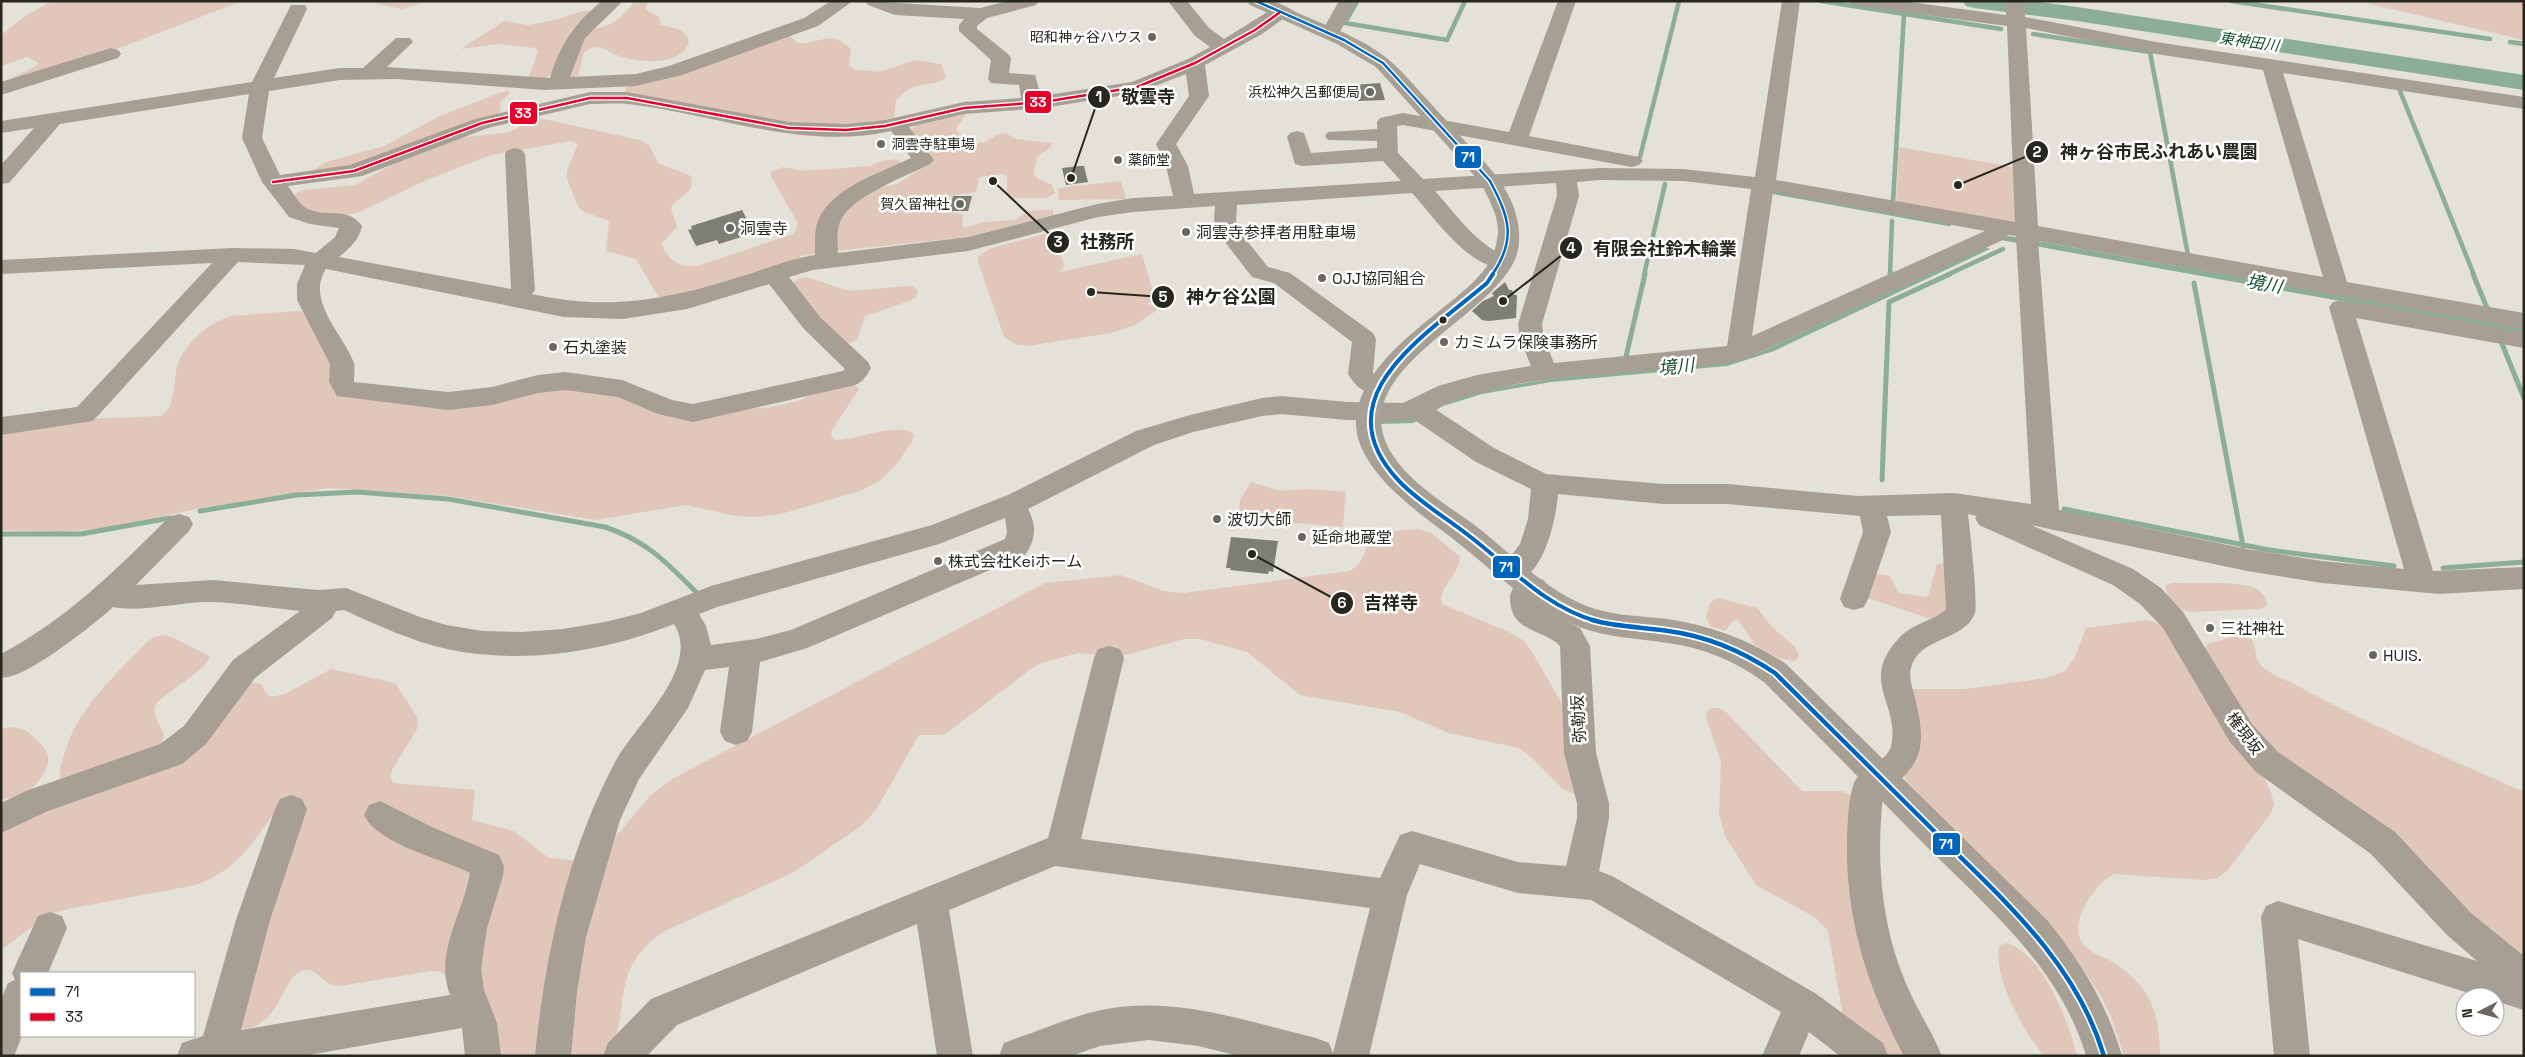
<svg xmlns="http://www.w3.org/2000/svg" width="2525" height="1057" viewBox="0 0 2525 1057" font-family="'Space Grotesk','Noto Sans JP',sans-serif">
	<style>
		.green { fill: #e1c6ba }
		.water { fill: #8cad96 }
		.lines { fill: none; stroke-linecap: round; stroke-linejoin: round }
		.stream-far1 { stroke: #8cad96; stroke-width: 4.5 }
		.stream { stroke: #8cad96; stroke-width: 5 }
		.river { fill: #8cad96; fill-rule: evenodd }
		.building { fill: #7c7f72 }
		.minor { fill: #a79f94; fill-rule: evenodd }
		.major { fill: #a8a094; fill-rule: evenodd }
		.bus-1-far2-casing { stroke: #fff; stroke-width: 5 }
		.bus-1-far1-casing { stroke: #fff; stroke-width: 8 }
		.bus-1-casing { stroke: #fff; stroke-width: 8 }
		.bus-2-casing { stroke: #fff; stroke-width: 5 }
		.bus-1-far2 { stroke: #0065bd; stroke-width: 2.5 }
		.bus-1-far1 { stroke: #0065bd; stroke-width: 4 }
		.bus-1 { stroke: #0065bd; stroke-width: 4.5 }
		.bus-2 { stroke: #e4002b; stroke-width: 2.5 }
		.poi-dot { fill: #696760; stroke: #fff; stroke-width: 2 }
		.bus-dot { fill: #27261f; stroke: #fff; stroke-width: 2 }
		.labels { text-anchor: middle; stroke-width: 5; stroke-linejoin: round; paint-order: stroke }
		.far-poi-label { font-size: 14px; fill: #27261f; stroke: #fff; text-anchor: end }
		.far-water-label { font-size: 15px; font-style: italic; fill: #165032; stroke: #fff }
		.poi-label { font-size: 16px; fill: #27261f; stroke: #fff; text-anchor: start }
		.street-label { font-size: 16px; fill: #27261f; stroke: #fff }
		.water-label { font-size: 18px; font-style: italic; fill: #165032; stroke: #fff }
		.leader { fill: none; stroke: #27261f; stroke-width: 2 }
		.callout-dot { fill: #27261f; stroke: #fff; stroke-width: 2 }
		.mark-label { font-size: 15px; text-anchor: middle; font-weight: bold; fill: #fff }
		.callout-label { font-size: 18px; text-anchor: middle; font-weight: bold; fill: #27261f; stroke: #fff; stroke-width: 5; stroke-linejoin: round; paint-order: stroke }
		.line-badge { stroke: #fff; stroke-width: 2 }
		.badge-label { font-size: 14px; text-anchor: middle; font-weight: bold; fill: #fff }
	</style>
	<rect width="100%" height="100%" fill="#e3e1d8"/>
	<path class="green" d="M52,1H242L109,52L5,81L31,69L39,63L27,57L1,66V35L27,15Z
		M363,1H430L402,9Z
		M635,1H649L645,9L659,17L661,25C674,29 686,27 689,43C678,66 644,63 622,57C609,53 597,39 583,54L579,74L576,77L566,78L572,51L594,28C615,27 622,16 635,1Z
		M2357,1H2524V40Z
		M582,11H591L553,74C545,78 537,82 529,76L538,51L535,48L499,44L461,49L504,21L528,25L555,20Z
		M789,35L797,43C819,45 830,28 851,49L849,65L854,69L879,72L915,60L941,64L946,77C932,90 916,76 896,101L894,118L866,124H792L626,92L625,89L629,85Z
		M509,91L508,95L500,102L501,111L498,115L365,163L311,172L324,163L384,146L438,117L502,92Z
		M965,113V116L957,127V131C960,135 963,136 967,139C988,150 989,134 1006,133L1016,139L1051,143V147L1037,157L1033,174L1038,179L1052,185L1055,193L1047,198H1010L1007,193V176L1001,174L979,177L976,192L950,196L946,211L963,215L962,225L965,228L983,222L1016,220L1028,211L1053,210V215L966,237L836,251L835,215L874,189L897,184L925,166L910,132L917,123Z
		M533,119H543L640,140L649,145L658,163L691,176C696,195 677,195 671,209L677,227L662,243C666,261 682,268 697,266L793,234L797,228V222L771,176V172L783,167L803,171L869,166V168C876,161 888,159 899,160L902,164L852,194L816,254L800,256V258L704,288L689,291L687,294L659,298L636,259L606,251L609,221L582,211L578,206L567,179V171L578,144L571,141L491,155L429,179L357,213L342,215L308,211L294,197L296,193L304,190L355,185L397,162L459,138L510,132Z
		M1899,147L2018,168L2020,221L2014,223L1896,202Z
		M1121,181L1126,199L1059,200L1058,188Z
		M1044,234L1054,235L1057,237L1064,266L1060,272L1142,254L1155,299L1147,304L1156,306L1157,310L1135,325L1111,333L1027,346L1017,345L1004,337L978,262V257L989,249Z
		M807,277L849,291L907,286H914L918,292L916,297L909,301L865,316L857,340L849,343L841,342L792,284L797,279Z
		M296,311L306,312L334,361L335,384L431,404L538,387L609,390L663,412L767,408L798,401L820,391L854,384L859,389L832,430L831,435L834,440C857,441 896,421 914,434L912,442L896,465L880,481L860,491L781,514L758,517L736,516L686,505L595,520L450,496L329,488L201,508L107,528L61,532L1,530V430L87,419L161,416C176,407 173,383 177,367C183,345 210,321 232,316Z
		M1251,482L1280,491L1310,489L1346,492L1343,527L1237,518L1241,498Z
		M1418,529L1433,534L1459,556C1463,572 1436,588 1442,604L1511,633L1523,640L1531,650L1566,711L1577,795L1563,789L1531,757L1519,748L1448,733L1400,712L1300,695L1247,652L1200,639H1184L1118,657L1079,653L1041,663L1028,671L948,732L942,735H919L876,810L861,826L794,872L665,931C606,970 634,1007 607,1056H563L569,990L613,840L650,796L672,779L1045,583L1121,575L1164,591L1184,593L1349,571C1365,565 1364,544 1376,533Z
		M1945,563L1955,609L1934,620L1865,597L1871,577L1880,574L1890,576L1899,593L1926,597L1929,594L1937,564Z
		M2173,583C2190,583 2245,581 2257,589C2264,594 2266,599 2267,606L2259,609L2190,612C2177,609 2166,600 2166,585Z
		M1717,598L1757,608L1773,628L1795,647L1799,655L1796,661L1781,659L1755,645L1738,620H1734L1725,631L1710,626L1706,617L1710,603Z
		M2147,620L2164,626L2230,734L2264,779L2271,792L2274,804L2271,813L2227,871L2218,878L2203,880L2114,874C2095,884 2067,923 2083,944C2091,954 2106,957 2116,964C2153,989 2159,1015 2160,1056H2124L2112,1019L2101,996L2071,952L1906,781L1903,773L1907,695L1913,689H1966L2046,678L2065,671L2075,657L2086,628Z
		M163,635L171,637L210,656C208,671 164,691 154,707C154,727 173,730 157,750L67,782L60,779C59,769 62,761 65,752C78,708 113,678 144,645L152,638Z
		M2235,636C2265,636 2249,653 2261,665C2269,674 2283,679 2294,684C2368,725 2446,757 2524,792V967L2261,745L2204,650L2208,644Z
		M331,669L395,683L418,718L417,729L392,770L390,777L393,783L475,790L472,820L514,831L549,858L577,861L543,1056H491L447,978L442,972L432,971L340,986C322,985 318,969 306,970C281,972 283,1027 242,1029L238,1022L278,808C253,842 238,869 196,885L68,909L48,915L1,950V827L155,767L249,681L262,685L267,694L271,697L285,694Z
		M1711,708H1719L1726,712L1802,791H1842L1852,796L1910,1056H1881L1843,1016L1828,931L1816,918L1756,885L1725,836L1719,813L1721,761L1706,718L1707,712Z
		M11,727C24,728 29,732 38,741C41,744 45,748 47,753C53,768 34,790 20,796C14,798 8,798 1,799V729Z
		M2006,943C2042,952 2069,1022 2077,1056H2044C2023,1030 1994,981 1999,946Z"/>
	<path class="water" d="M2009,236L2524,328V334L2001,240Z
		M1986,247L1990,249L1774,351L1727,366L1551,382L1482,394L1443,406L1413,423L1378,424V416L1428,410L1480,390L1550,379L1756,354Z"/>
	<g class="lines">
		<path class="stream-far1" d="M1821,1L2001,29
			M2035,1L2036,9
			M2231,1L2490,39
			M1357,2L1345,23L1447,40L1465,1
			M2033,34L2150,52L2188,255
			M2510,42L2524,44
			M2398,86L2474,275
			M1640,157L1679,1
			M1774,192L1949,224
			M1893,202L1904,14
			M1644,275L1665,184
			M1890,275L1892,221
			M1947,275L2003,249"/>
		<path class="stream" d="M2473,274L2487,308
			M1890,276V274
			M2194,283L2243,546
			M2500,339L2524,398
			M1625,361L1645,274
			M1882,480L1889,302L1950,274
			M2064,509L2269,550L2394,566
			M200,511L296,495L357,492L448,499L605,527C648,541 669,565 700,596
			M1,534H81L170,518
			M2443,568L2524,562"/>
		<path class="river" d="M1963,1H2032L2077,7L2524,75V90L2077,21L1974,8L1966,6Z"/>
	</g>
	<path class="building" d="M1380,83L1385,100L1358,101L1354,85Z
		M1080,166H1084L1088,182L1066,185L1062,168Z
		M953,196H972L968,211H949Z
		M742,210L754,233L719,244L717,240L696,246L688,230L692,229L691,226Z
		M1505,282L1509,290H1512L1514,295H1517L1516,318L1488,321L1482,320L1472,311L1483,301L1494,296L1492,293Z
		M1231,537L1278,541L1273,572L1269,571L1268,574L1230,570L1231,568H1226Z"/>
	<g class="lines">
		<path class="minor" d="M602,1H623L585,38L570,77L636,74L669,66L804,18L831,1H853L818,26L682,75L636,86L544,90L396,79L340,80L269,91L262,138L280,175L350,165L475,119L590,92H627L789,122L846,124L885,120L964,102L1021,98L1019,85L991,83L988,79L991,60L959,31V25L964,19L895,15L868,5L865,1L980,8L1008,1H1039L1036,5L987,18L977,26V29L1008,54L1011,58L1009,73L1035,75L1041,96L1132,82L1188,59L1210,47L1195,36L1168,1H1187L1209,28L1224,39L1272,9H1286L1288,13L1286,17L1262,34L1205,65L1209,96L1176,144L1188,166L1194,194L1401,181L1383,161L1302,166L1295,164L1287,137L1290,133L1297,131L1304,133L1311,153L1377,148V141L1328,140L1325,136L1328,132L1377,129V122L1380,118L1403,113L1509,132L1558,1H1576L1529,136L1639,157L1643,161L1639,165L1632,167L1403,125L1397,126L1398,153L1423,179L1600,168L1683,169L1755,177L1782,1H1800L1776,180L2015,222L2007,26L1858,6L1852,5L1849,1H1902L2006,15V1H2024L2025,17L2156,42L2524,97V109L2283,73L2347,282L2524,313V329L2038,241L2059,510L2247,549L2322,561L2404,569L2329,307L2333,302C2342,299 2349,304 2356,302L2524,332V348L2356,318L2433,571L2524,567V589L2439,594L2322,583L2247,571L2031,525L2133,569L2161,588L2183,612L2252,724L2278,752L2395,832L2471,913L2524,956V1010L2495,1001V997H2481L2298,939L2310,1056H2274L2261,917L2266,906L2278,901L2477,961L2447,935L2371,854L2256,772L2230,742L2163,628L2140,604L2113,585L1979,525L1975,518L1977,516L1968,514C1970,531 1978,602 1975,613C1964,642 1919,636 1911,668C1908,678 1913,688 1915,698C1926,743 1925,765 1884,792L1883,796C1876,862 1881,927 1908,988C1918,1011 1932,1032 1942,1056H1904C1867,987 1845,917 1847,838C1848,821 1848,802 1853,786C1858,766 1886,765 1891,746C1901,704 1858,682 1899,638C1914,622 1935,621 1946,609L1941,515L1887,516L1891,532L1868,599L1864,607L1854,610L1844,607L1840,599L1863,532L1860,516L1727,504H1663L1558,494C1556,521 1541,592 1503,580L1499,572L1520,544L1528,519L1531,489L1476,462L1413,419L1407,421L1347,420L1281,414L1262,416L1193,432L1154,445L1028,509C1037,526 1036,539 1025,555L807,648L760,662L752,732L747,741L736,745L725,741L720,732L729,667L705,670L688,708L639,779L620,820L586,937L577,992L571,1056H535C545,955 567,853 615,762C634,726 702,668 674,624C604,652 522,665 447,649C411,641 377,625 344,610L336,611L332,618L255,678L206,744L182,764L48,811L1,833V803L26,791L160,744L184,726L233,660L300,611C271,608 241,603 212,602C182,601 141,613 113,607C97,622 21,683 1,677V654C67,619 117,569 169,517L179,514L189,517L193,524L189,531L136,585L213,580L318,590L346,588L420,617L446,625L483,631L522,632L563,629L605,622L641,613L711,586L932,525L1008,495L1136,431L1190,415L1262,398L1281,396L1347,402L1403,403L1438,386L1477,375L1531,366L1520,339L1518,324L1557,196L1556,183L1435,191C1457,215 1478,248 1510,257L1513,262L1510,267C1474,276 1434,217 1412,193L1237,205L1236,220L1240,232L1268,267L1290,273L1373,333L1376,339L1373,373L1376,377L1386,380L1390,386L1386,392C1368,397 1357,389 1348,374L1352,342L1274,283L1252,277L1218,233L1214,220L1215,206L1133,212L1098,217L968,251L813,270L789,277L820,317L868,362L871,368C866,377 862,384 851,386L693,422L658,414L618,397L565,390L538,393L492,405L448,410L337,396L329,382L330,364L297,300V284L305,265L238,262L93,421L1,435V417L77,407L212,263L1,274V260L232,248L294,249L316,253L335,237L339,228L310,224L289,217L262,182L242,138L249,94L60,124L9,183L1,184V165L34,128L1,133V121L252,82L289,9L291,5H305L307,9L274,78L340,68H363L396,38H410L413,42L387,67L550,78C560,44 575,23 602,1ZM2026,28L2156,54L2263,70L2323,277L2038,226ZM1186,74L1189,96L1156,144L1166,166L1173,196L1133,198L1097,204L968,237L838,253C838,243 836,231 840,222C849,197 907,176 930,164L934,160L909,127L964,114L1043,108L1137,93ZM590,104C602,104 616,103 628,104C715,114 803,151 891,131L911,158C880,173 833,187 818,220C814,231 815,244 815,255C788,259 764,270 739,277C666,300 608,311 532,294L535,290L525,154L522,150L515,148L508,150L505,154L511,289L339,257C350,248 359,240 362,226C348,205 325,219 306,208C299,204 293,193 288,186L362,176L488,128ZM1600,180L1683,181L1751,189L1727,346L1554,363L1544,339L1542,324L1579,196L1577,182ZM1773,192L1985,231L1752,336ZM2008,235L2016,236L2031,504L1954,493L1858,496L1727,484H1663L1546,474L1494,448L1435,409C1500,376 1597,376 1670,369C1695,367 1720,366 1745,359L2005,239ZM326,269L564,317L623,319L687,309L769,284L804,329L845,369L843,371L693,404L672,400L622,380L565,372L538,375L492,387L448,392L354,382C354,376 355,368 354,363C344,335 305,300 326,269ZM1005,518L1007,532L1005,539L791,630L756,639L711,645L706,626L699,614L717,607L939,544Z
			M1339,1H1357L1337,37H1323L1321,33Z
			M111,48L118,50L121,54L118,58L1,95V82Z
			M1534,577L1544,580L1548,588L1544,596L1539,600V605L1549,613L1580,628L1590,646L1596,753L1609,803V818L1599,871L1612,876L1815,993L1883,1043L1888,1056H1840L1809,1032L1799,1056H1762L1781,1012L1591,900L1518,893L1420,864L1407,895L1369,1056H1239L1198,1046L1149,1040L1100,1046L1071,1056H999L1004,1043L1017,1038C1044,1029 1073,1016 1101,1010C1173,995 1246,1021 1316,1038L1329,1043L1333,1053L1370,908L1055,866L949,910L973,1056H937L917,924L677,1025L647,1056H603L608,1043L651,999L1048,838L1094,658L1098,649L1109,646L1120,649L1124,658L1081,839L1380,878L1400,835L1412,831L1518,862L1566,866L1577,818V803L1564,753L1560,646C1544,629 1510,633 1510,598C1510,585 1524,580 1534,577Z
			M291,795L302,799L307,809L270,920L241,1030L450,995C434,953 463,914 470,873C441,858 378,845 364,815L369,805L380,801L434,828L499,855L504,866L503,876L487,928L481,969L484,990L497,1023L501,1056H465L462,1028L303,1056H177L182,1043L203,1036L236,920L275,809L280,799Z
			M50,912L62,916L67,928L48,973H21L22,1036L14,1056H1V999L8,983L15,980L12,973L38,916Z"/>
		<path class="major" d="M1247,1C1254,1 1262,0 1269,1C1280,2 1291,10 1300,14C1335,29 1375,43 1401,71C1423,95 1444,118 1465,141C1483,161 1502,178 1512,203C1519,220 1522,240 1516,257C1492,320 1340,371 1392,454C1413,487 1450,506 1481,530C1516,558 1551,595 1595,609C1618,616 1643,616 1667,619C1709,625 1750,640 1786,664L2047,920C2081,962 2107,1004 2122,1056H2086C2060,967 1987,907 1924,844C1871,790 1818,736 1764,682C1735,661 1704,648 1668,643C1637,638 1606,638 1577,626C1532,609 1498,575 1462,546C1423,514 1336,463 1360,400C1375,359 1416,330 1449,303C1465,290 1480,278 1491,260C1495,253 1497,240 1498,233C1499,216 1488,198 1481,183L1376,67L1337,44L1250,5Z"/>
		<g class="bus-1-far2-casing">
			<path id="bus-1-far2" d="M1256,1L1344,40L1383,63L1490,181C1509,217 1517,239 1492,275"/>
		</g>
		<g class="bus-1-far1-casing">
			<path id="bus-1-far1" d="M1493,274L1487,283C1428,334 1319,397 1399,481C1419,502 1445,517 1468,535C1509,566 1545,607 1596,621"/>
		</g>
		<g class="bus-1-casing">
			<path id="bus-1" d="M1592,620C1617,627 1642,627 1668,631C1707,636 1742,651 1775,673C1829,726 1882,780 1936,833C2003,900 2076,962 2104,1056"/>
		</g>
		<g class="bus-2-casing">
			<path id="bus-2" d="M273,182L354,171L482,123L590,98H627L789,128L846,130L885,126L964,108L1043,102L1137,87L1195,63L1255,30L1279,13"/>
		</g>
		<use href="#bus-1-far2" class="bus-1-far2"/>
		<use href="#bus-1-far1" class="bus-1-far1"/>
		<use href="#bus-1" class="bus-1"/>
		<use href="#bus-2" class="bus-2"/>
	</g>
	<g class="poi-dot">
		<circle cx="1152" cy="37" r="5"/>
		<circle cx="1370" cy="92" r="5"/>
		<circle cx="881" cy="144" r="5"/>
		<circle cx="1118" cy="160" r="5"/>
		<circle cx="960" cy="204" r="5"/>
		<circle cx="730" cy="228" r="5"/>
		<circle cx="1186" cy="232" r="5"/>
		<circle cx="1322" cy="278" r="5"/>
		<circle cx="1444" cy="342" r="5"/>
		<circle cx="553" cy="347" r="5"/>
		<circle cx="1217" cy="519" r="5"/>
		<circle cx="1302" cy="537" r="5"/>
		<circle cx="938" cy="561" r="5"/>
		<circle cx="2210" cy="628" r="5"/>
		<circle cx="2373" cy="655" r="5"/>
	</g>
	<circle class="bus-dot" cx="1443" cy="320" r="4.5"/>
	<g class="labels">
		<g class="far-poi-label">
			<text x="1142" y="42">昭和神ヶ谷ハウス</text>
			<text x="1360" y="97">浜松神久呂郵便局</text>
			<text x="891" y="149" text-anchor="start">洞雲寺駐車場</text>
			<text x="1128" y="165" text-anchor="start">薬師堂</text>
			<text x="950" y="209">賀久留神社</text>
		</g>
		<g class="far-water-label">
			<text transform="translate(2249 42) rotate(8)" y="5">東神田川</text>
		</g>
		<g class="poi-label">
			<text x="740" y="234">洞雲寺</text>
			<text x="1196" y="238">洞雲寺参拝者用駐車場</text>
			<text x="1332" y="284">OJJ協同組合</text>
			<text x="1454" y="348">カミムラ保険事務所</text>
			<text x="563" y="353">石丸塗装</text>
			<text x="1227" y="525">波切大師</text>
			<text x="1312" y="543">延命地蔵堂</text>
			<text x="948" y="567">株式会社Keiホーム</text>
			<text x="2220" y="634">三社神社</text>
			<text x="2383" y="661">HUIS.</text>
		</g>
		<g class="street-label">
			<text transform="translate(1578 719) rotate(-93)" y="6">弥勒坂</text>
			<text transform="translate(2245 733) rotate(53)" y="6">権現坂</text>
		</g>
		<g class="water-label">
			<text transform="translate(2264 284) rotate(10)" y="6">境川</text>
			<text transform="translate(1676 367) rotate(-6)" y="6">境川</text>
		</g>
	</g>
	<path class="leader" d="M1071 178L1099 97M1958 185L2037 152M993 181L1058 242M1503 301L1571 248M1091 292L1163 297M1252 554L1342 603"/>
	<g class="callout-dot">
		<circle cx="1071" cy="178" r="5"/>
		<circle cx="1958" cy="185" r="5"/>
		<circle cx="993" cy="181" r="5"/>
		<circle cx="1503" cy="301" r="5"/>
		<circle cx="1091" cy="292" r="5"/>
		<circle cx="1252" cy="554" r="5"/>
		<circle cx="1099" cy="97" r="12"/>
		<circle cx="2037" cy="152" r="12"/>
		<circle cx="1058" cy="242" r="12"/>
		<circle cx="1571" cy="248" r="12"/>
		<circle cx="1163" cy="297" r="12"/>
		<circle cx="1342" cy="603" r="12"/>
	</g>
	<g class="mark-label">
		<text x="1099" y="102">1</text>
		<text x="2037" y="157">2</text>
		<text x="1058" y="247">3</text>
		<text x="1571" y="253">4</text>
		<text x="1163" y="302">5</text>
		<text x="1342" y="608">6</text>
	</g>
	<g class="callout-label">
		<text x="1148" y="103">敬雲寺</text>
		<text x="2159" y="158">神ヶ谷市民ふれあい農園</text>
		<text x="1107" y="248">社務所</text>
		<text x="1665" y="255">有限会社鈴木輪業</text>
		<text x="1231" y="303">神ケ谷公園</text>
		<text x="1391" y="609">吉祥寺</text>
	</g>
	<g class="line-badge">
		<rect x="1024" y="90" width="28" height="24" rx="5" fill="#e4002b"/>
		<rect x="509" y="101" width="29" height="24" rx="5" fill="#e4002b"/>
		<rect x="1454" y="145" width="28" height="24" rx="5" fill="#0065bd"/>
		<rect x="1492" y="555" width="29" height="24" rx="5" fill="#0065bd"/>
		<rect x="1932" y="832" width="29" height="24" rx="5" fill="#0065bd"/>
	</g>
	<g class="badge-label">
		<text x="1038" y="107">33</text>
		<text x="523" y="118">33</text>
		<text x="1468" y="162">71</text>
		<text x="1506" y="572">71</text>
		<text x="1946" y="849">71</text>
	</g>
	<rect width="2525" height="1057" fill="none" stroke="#27261f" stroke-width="5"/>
	<rect x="20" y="972" width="175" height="65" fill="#ffffff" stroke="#a9a8a5"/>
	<rect x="30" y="988" width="25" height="8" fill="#0065bd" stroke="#a9a8a5"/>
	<text x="65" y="997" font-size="15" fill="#27261f">71</text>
	<rect x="30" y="1013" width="25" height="8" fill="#e4002b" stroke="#a9a8a5"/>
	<text x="65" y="1022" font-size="15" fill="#27261f">33</text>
	<g transform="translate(2480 1012) rotate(264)"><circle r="24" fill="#ffffff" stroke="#a9a8a5"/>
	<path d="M0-4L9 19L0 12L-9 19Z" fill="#696760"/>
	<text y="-8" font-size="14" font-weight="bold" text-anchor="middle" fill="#27261f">N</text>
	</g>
</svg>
